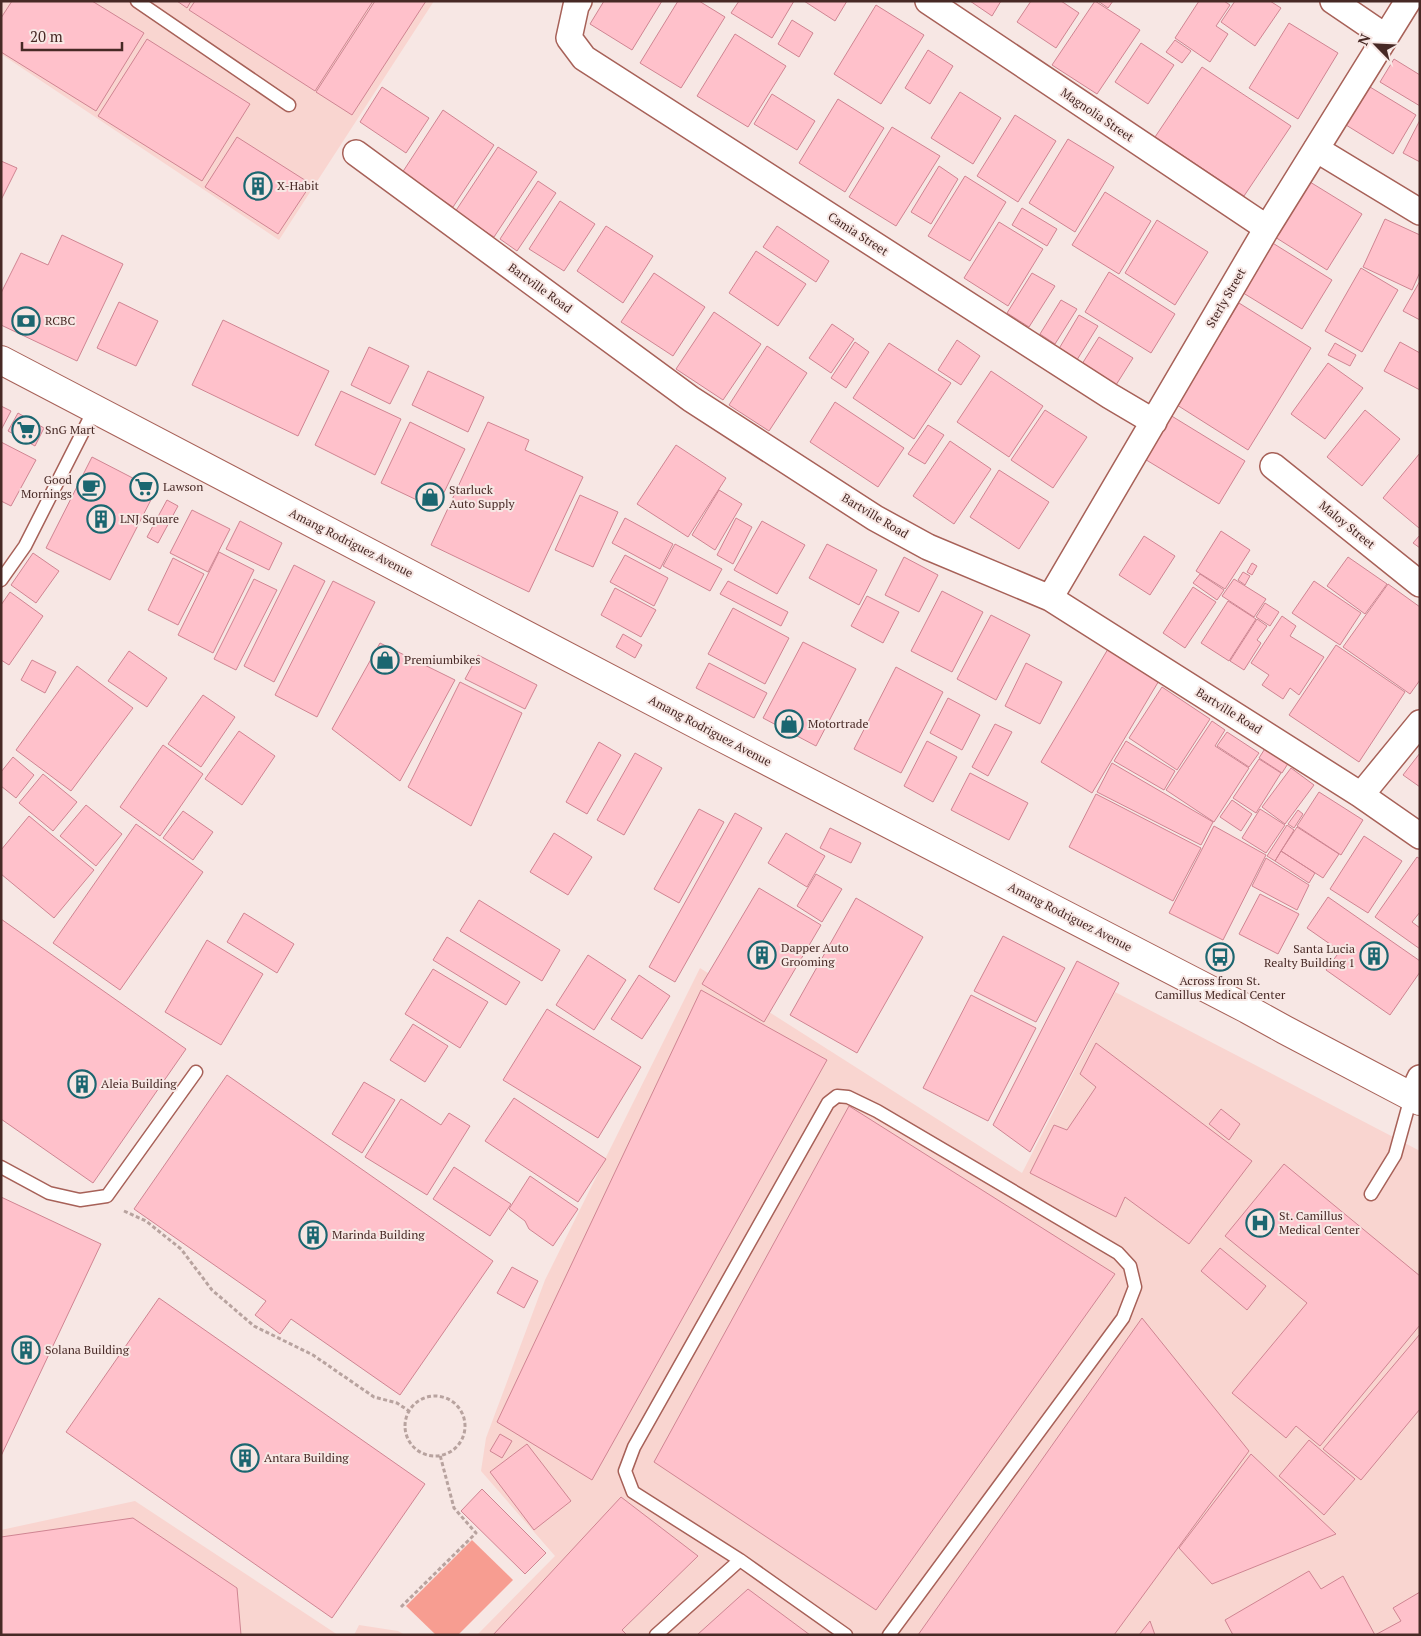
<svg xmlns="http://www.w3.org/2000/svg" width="1421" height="1636" viewBox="0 0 1421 1636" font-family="'PT Serif',serif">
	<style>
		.built { fill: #f9d5d0 }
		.green { fill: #f79d91 }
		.building { fill: #ffc1cb; stroke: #cf8592 }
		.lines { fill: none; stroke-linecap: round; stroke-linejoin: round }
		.service-casing { stroke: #a76158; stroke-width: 15 }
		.minor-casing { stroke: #a76158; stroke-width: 28 }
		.secondary-casing { stroke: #a76158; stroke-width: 30 }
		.path { stroke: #b8a39f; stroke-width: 3; stroke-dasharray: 4 2.5; stroke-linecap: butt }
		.service { stroke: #fff; stroke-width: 12 }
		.minor { stroke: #fff; stroke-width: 25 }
		.secondary { stroke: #fff; stroke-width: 28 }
		.labels { text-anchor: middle; stroke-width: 4; stroke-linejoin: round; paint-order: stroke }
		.street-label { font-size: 12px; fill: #472925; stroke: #f7e7e4 }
		.poi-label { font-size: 12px; fill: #472925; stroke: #f7e7e4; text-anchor: start }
	</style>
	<rect width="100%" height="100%" fill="#f7e7e4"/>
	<path class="built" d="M1,1H434L279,240L1,54Z
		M700,968L1022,1173L1115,992L1420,1151V1635H477L555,1556L481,1471L486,1438L545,1280Z
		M135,1501L338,1635H1V1530Z
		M359,1625L398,1631L405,1635H354Z"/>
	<path class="green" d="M472,1540L513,1580L458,1635H436L406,1606Z"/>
	<path class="building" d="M12,1H92L144,33L96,111L1,52V18Z
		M177,1H191L187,8Z
		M195,1H373L315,91L189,10Z
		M375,1H426L352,115L316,92Z
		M604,1H662L632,50L590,24Z
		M678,1H699L725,17L681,88L640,63Z
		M739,1H794L772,38L731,13Z
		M804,1H847L835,21Z
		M970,1H1001L992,16Z
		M1031,1H1061L1079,13L1056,48L1017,22Z
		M1095,1L1140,30L1097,94L1052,65Z
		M1098,1H1113L1108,8Z
		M1199,1H1224L1230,5L1216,26L1228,34L1210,62L1175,38Z
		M1235,1H1270L1281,8L1255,46L1221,22Z
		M876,5L924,35L881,104L834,74Z
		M792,20L813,33L799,57L778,44Z
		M1289,23L1338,53L1298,119L1249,88Z
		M735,34L786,66L748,127L697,96Z
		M147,39L250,104L202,181L98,116Z
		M1175,40L1191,51L1182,63L1166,52Z
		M1141,43L1174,65L1148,104L1115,82Z
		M928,50L953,66L930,104L905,88Z
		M1394,59L1420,75V106L1380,82Z
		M1202,67L1291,126L1244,196L1155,137Z
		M382,87L429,118L406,153L360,122Z
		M1370,87L1416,115L1393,154L1346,125Z
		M960,92L1001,118L973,164L931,138Z
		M772,94L815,121L797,150L754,124Z
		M838,99L884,128L845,192L799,163Z
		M443,110L494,145L453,207L402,173Z
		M1015,115L1056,141L1018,202L977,176Z
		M1420,120V162L1403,153Z
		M892,127L940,156L896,226L849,197Z
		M237,137L311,184L278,234L205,187Z
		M1068,139L1114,167L1075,232L1029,203Z
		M498,147L537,172L494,237L455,212Z
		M1,161L17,168L1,200Z
		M939,166L958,179L931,224L911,212Z
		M965,176L1006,202L970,261L928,236Z
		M538,181L556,193L517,251L500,239Z
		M1310,182L1362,214L1327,270L1275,237Z
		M1105,192L1151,221L1119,274L1072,245Z
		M560,201L595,224L564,271L529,249Z
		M1022,208L1057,229L1047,246L1012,225Z
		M1385,219L1420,235V272L1412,290L1363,267Z
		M1157,220L1208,252L1175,305L1125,273Z
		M999,222L1043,249L1008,306L964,278Z
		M606,226L653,256L623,303L577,271Z
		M777,226L829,261L816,282L763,247Z
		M62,235L123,264L77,361L1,325V293L21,253L48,265Z
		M1271,242L1332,280L1302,329L1240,291Z
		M756,251L806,284L778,326L729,293Z
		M1361,268L1398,290L1362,352L1325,331Z
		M1109,272L1175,314L1151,353L1085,312Z
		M654,273L705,307L673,356L621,322Z
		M1032,273L1055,286L1029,327L1007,313Z
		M1420,281V320L1403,311Z
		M1061,300L1077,309L1055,344L1040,334Z
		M119,302L158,321L136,366L97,348Z
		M1239,303L1311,348L1248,450L1177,405Z
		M714,312L761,344L723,400L676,369Z
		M1079,315L1098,326L1075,363L1057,352Z
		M223,320L329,371L298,436L192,385Z
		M832,324L854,339L831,373L809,358Z
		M1099,337L1133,358L1116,385L1082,364Z
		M957,340L980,356L961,385L938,370Z
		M855,342L869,352L846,388L831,378Z
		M1400,342L1420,353V390L1384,371Z
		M889,343L951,383L914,439L853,398Z
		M1335,343L1356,355L1350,366L1328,355Z
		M767,346L807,373L769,431L729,405Z
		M369,347L409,366L390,404L351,385Z
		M1328,363L1363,388L1325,439L1291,414Z
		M428,371L484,397L468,432L412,405Z
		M991,371L1043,406L1009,457L957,422Z
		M341,391L401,419L375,475L315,445Z
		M835,402L904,448L878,487L810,442Z
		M1,406L11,411L1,430Z
		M1045,410L1087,437L1053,488L1011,460Z
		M1365,410L1400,439L1362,486L1327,457Z
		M18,413L44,428L35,446L8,431Z
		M1170,415L1245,461L1219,504L1143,458Z
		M410,422L465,449L436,509L381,483Z
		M488,422L529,440L525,450L583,477L529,592L431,545Z
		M928,425L944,435L925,464L908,454Z
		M950,441L991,469L954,524L913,496Z
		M1,442L36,460L11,506L1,501Z
		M676,445L726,478L688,537L637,504Z
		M1420,453V527L1419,528L1383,498Z
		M92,457L156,490L110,580L46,548Z
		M999,470L1049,502L1019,549L970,517Z
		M719,490L742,504L715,550L692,535Z
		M580,495L618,512L593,567L555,550Z
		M167,500L178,506L158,543L147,537Z
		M192,510L230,529L208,572L170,553Z
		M625,518L673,544L660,569L612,543Z
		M736,518L752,527L733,564L717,555Z
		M240,521L282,543L269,570L226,549Z
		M762,521L805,545L777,594L734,570Z
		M1221,531L1250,550L1225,589L1196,571Z
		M1420,535V548L1413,543Z
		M1144,536L1175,556L1150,595L1119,575Z
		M675,544L722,569L710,591L663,566Z
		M827,544L877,570L859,605L809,578Z
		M219,552L254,570L213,653L178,635Z
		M33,553L59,571L36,603L11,585Z
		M625,555L668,578L654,606L610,582Z
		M904,557L938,575L919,612L885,595Z
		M1348,557L1387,584L1365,614L1327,586Z
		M173,558L204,574L178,625L148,610Z
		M1252,563L1257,566L1252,575L1247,572Z
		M294,565L325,581L274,682L244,666Z
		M1243,572L1250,576L1245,585L1238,580Z
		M1200,574L1224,590L1217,600L1193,583Z
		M254,579L277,590L236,670L214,659Z
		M1234,579L1266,599L1254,617L1222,596Z
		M333,581L375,602L317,717L275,695Z
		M728,581L788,612L781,626L720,594Z
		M1314,581L1361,613L1340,645L1292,613Z
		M1388,584L1420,607V680L1410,694L1343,647Z
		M1193,587L1216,602L1185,648L1163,633Z
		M615,588L656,610L641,637L601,615Z
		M942,591L983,612L952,672L911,651Z
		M10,592L43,616L9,665L1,660V605Z
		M867,596L899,612L883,643L851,626Z
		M1228,601L1256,619L1229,661L1201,643Z
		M1265,603L1279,612L1270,626L1256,617Z
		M733,608L789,638L765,684L708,654Z
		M991,615L1030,635L996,700L957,679Z
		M1282,616L1296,626L1290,636L1324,657L1299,695L1290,688L1283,699L1262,685L1269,675L1251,663Z
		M1257,619L1267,626L1257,640L1261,643L1244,670L1230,661Z
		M623,634L642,645L635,658L616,647Z
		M803,642L856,669L816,746L763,718Z
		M380,643L455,680L400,781L332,729Z
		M1336,645L1405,692L1359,762L1289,715Z
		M1108,649L1160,679L1092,793L1041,762Z
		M129,651L167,678L147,707L108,681Z
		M478,655L537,685L525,709L465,679Z
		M32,660L56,672L45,693L21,680Z
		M709,663L767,693L754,718L696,688Z
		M1026,663L1062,682L1040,724L1005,706Z
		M77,666L133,708L71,791L16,750Z
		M896,667L943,692L901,773L854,749Z
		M460,682L522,713L471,826L408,787Z
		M1162,687L1210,719L1177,770L1129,738Z
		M203,695L235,717L201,767L168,744Z
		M948,698L980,715L962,750L930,733Z
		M1212,721L1225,730L1215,746L1249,768L1214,822L1166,790Z
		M995,724L1012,732L988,776L972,767Z
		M239,731L275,756L242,805L205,779Z
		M1227,732L1259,753L1249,767L1217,746Z
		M927,741L957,757L933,802L904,786Z
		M1126,741L1175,771L1164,790L1114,761Z
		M599,742L621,755L587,814L566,802Z
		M163,745L203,774L160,836L120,807Z
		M1266,747L1289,762L1282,773L1259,758Z
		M635,753L662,768L624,835L597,820Z
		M1420,753V787L1403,775Z
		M13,757L34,775L16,798L1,786V772Z
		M1259,759L1281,773L1256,813L1233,798Z
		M1112,763L1213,822L1201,845L1097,792Z
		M1291,768L1314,785L1285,824L1262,807Z
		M970,773L1028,803L1009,840L951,810Z
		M43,774L77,802L53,831L19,803Z
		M1319,792L1363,820L1341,855L1297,826Z
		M1096,794L1201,848L1173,901L1069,847Z
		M1232,800L1252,814L1241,831L1220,817Z
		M86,805L122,834L96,866L60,836Z
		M699,809L724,822L679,903L654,889Z
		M1260,809L1285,825L1266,853L1242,838Z
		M1298,810L1303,814L1294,828L1288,824Z
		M183,811L213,832L193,860L163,838Z
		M735,813L762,828L675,982L649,967Z
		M29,816L94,870L54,918L1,874V850Z
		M136,824L203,872L120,990L53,943Z
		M1287,825L1294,830L1275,861L1267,856Z
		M1214,826L1266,855L1223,940L1169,913Z
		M1297,827L1339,854L1323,878L1281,851Z
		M830,828L861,843L851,863L820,848Z
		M554,833L592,857L568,895L530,872Z
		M786,833L825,856L807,887L768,863Z
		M1364,836L1402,861L1368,913L1330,889Z
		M1281,851L1315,873L1309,883L1275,861Z
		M1417,857L1420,859V912L1412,922L1420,928V949L1375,917Z
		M1266,858L1309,885L1297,910L1252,886Z
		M816,874L842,889L822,922L797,906Z
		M759,888L821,925L764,1022L702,984Z
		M1260,894L1299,914L1278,954L1239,934Z
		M1328,897L1420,961V972L1390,1015L1326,970L1340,951L1307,928Z
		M856,898L923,937L857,1053L790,1015Z
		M479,900L560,950L542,981L460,931Z
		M244,913L294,944L277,973L227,942Z
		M1,919L186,1049L93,1183L1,1119Z
		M1003,936L1065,968L1036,1022L974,991Z
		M447,937L520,982L506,1005L433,960Z
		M207,940L263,974L221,1045L165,1012Z
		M588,955L626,980L594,1030L556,1005Z
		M1077,961L1119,983L1030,1152L993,1125Z
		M433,969L488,1002L460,1048L405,1014Z
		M639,975L670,996L642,1039L611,1019Z
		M701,990L827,1060L592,1480L497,1422Z
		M971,995L1036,1028L988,1121L923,1088Z
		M547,1009L641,1067L598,1138L503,1080Z
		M413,1024L448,1046L425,1082L390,1060Z
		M1096,1043L1252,1161L1189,1244L1125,1197L1116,1217L1030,1173L1054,1125L1067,1130L1096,1087L1080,1074Z
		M227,1075L493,1261L400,1395L291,1319L280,1334L255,1315L266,1301L134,1209Z
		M364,1082L395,1100L362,1153L332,1134Z
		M514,1098L606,1159L578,1202L485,1141Z
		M401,1099L441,1125L449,1113L470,1126L427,1195L365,1157Z
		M849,1106L1115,1274L876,1610L654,1462Z
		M1221,1109L1240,1124L1229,1140L1209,1124Z
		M1284,1164L1420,1276V1325L1320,1446L1296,1426L1286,1438L1232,1393L1307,1303L1225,1236Z
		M454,1167L511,1204L490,1236L433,1199Z
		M530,1176L578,1209L553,1246L529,1229L525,1221L509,1209Z
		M1,1197L101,1244L1,1456Z
		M1220,1248L1266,1286L1247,1310L1201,1271Z
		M512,1267L538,1281L524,1308L497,1293Z
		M159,1298L425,1484L332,1618L66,1432Z
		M1142,1318L1249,1451L1114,1635H918Z
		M1420,1334V1409L1361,1480L1323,1449Z
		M500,1434L512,1441L502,1458L490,1451Z
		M1309,1440L1355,1479L1324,1515L1279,1476Z
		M527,1444L571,1501L534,1530L490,1472Z
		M1251,1454L1336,1534L1212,1584L1179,1548Z
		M482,1489L546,1553L525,1574L461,1511Z
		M621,1497L698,1556L622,1630L627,1635H493Z
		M133,1518L237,1588L241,1635H1V1537Z
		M1309,1571L1321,1589L1343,1576L1375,1635L1401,1621L1393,1608L1420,1592V1635H1233L1225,1620Z
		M748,1589L810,1635H697Z
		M1150,1621L1155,1635H1139Z"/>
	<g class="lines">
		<g class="service-casing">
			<path id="service" d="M137,1L289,105
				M1,580L25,546L94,410
				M1,1167L49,1193L80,1200L107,1196L196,1072
				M1371,1194L1395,1155L1411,1097
				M656,1635L740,1560
				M846,1635L740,1560L633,1492L625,1471L634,1447L828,1103L837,1096L848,1097L877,1111L1118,1253L1130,1266L1135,1287L1123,1318L889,1635"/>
		</g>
		<g class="minor-casing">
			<path id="minor" d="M579,1L576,6L569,38L584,58L1110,396L1154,422
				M928,1L1267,228
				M1333,1L1386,37
				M1316,149L1420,212
				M356,153L691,399L875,518L928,547L1050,598L1361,795L1420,836
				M1273,466L1420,584
				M1050,598L1267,228L1408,1
				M1361,795L1420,723
				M1411,1097L1420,1078"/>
		</g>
		<g class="secondary-casing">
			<path id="secondary" d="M1,360L717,735L1247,1009L1285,1030L1420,1101"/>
		</g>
		<path class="path" d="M124,1211L146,1221L181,1249L212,1290L254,1326L313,1355L374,1397L397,1403L409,1411
			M405 1426a30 30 0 1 1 60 0a30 30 0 1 1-60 0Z
			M401,1607L476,1533L454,1508L440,1455"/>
		<use href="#service" class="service"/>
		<use href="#minor" class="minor"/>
		<use href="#secondary" class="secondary"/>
	</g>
	<defs>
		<g id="building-ring" transform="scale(1.4375)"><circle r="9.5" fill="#f7e7e4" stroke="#1b6670" stroke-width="1.5"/><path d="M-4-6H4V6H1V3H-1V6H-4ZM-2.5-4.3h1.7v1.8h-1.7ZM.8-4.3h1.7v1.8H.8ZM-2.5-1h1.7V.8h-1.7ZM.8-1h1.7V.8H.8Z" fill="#1b6670"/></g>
		<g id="bank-ring" transform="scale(1.4375)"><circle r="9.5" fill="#f7e7e4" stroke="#1b6670" stroke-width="1.5"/><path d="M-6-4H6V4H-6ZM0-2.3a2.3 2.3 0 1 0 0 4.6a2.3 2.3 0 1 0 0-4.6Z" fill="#1b6670"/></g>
		<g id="supermarket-ring" transform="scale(1.4375)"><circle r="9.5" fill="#f7e7e4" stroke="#1b6670" stroke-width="1.5"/><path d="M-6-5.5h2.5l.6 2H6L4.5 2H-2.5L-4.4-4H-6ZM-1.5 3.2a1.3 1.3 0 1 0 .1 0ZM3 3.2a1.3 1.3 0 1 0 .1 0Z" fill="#1b6670"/></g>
		<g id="cafe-ring" transform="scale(1.4375)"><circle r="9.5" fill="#f7e7e4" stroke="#1b6670" stroke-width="1.5"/><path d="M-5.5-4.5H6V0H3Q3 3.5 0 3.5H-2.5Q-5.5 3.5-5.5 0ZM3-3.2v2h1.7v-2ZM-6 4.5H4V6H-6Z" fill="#1b6670"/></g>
		<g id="shop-ring" transform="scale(1.4375)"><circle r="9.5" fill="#f7e7e4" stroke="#1b6670" stroke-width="1.5"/><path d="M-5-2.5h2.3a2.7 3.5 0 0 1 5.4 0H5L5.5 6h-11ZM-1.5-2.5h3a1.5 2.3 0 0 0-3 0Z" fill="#1b6670"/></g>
		<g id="bus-ring" transform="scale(1.4375)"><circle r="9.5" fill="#f7e7e4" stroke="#1b6670" stroke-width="1.5"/><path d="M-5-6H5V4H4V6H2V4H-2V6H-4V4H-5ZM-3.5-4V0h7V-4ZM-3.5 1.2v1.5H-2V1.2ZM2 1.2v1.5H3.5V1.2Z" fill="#1b6670"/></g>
		<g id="hospital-ring" transform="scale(1.4375)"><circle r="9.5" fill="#f7e7e4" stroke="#1b6670" stroke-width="1.5"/><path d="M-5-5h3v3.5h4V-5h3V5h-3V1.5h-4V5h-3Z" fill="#1b6670"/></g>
	</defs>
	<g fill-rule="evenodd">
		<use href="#building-ring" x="258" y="186"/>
		<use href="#bank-ring" x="26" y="321"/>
		<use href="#supermarket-ring" x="26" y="430"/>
		<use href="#cafe-ring" x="91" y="487"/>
		<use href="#supermarket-ring" x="144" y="487"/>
		<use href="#shop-ring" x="430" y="497"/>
		<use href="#building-ring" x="101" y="519"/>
		<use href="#shop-ring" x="385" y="660"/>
		<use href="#shop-ring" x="789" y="724"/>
		<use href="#building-ring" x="762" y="955"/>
		<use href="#building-ring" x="1374" y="956"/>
		<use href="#bus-ring" x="1220" y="957"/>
		<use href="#building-ring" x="82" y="1084"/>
		<use href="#hospital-ring" x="1260" y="1223"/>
		<use href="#building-ring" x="313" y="1235"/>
		<use href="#building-ring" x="26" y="1350"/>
		<use href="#building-ring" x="245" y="1458"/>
	</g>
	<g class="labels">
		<g class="street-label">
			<text transform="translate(1097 115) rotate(34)" y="4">Magnolia Street</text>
			<text transform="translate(858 234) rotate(33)" y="4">Camia Street</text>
			<text transform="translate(540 288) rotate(36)" y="4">Bartville Road</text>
			<text transform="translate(1226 298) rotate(-60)" y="4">Sterly Street</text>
			<text transform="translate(875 516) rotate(31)" y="4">Bartville Road</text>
			<text transform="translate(1347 525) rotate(39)" y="4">Maloy Street</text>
			<text transform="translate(351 543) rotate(27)" y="4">Amang Rodriguez Avenue</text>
			<text transform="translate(1229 711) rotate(32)" y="4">Bartville Road</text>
			<text transform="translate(710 731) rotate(28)" y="4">Amang Rodriguez Avenue</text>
			<text transform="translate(1070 917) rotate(27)" y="4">Amang Rodriguez Avenue</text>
		</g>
		<g class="poi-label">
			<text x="277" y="190">X-Habit</text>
			<text x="45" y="325">RCBC</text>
			<text x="45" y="434">SnG Mart</text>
			<text x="72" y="484" text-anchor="end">Good<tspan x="72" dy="14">Mornings</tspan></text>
			<text x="163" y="491">Lawson</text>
			<text x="449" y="494">Starluck<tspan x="449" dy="14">Auto Supply</tspan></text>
			<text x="120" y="523">LNJ Square</text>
			<text x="404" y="664">Premiumbikes</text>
			<text x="808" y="728">Motortrade</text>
			<text x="781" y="952">Dapper Auto<tspan x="781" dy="14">Grooming</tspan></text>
			<text x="1355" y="953" text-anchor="end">Santa Lucia<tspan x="1355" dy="14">Realty Building 1</tspan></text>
			<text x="1220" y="985" text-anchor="middle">Across from St.<tspan x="1220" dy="14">Camillus Medical Center</tspan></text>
			<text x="101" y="1088">Aleia Building</text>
			<text x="1279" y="1220">St. Camillus<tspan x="1279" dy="14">Medical Center</tspan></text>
			<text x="332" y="1239">Marinda Building</text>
			<text x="45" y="1354">Solana Building</text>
			<text x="264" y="1462">Antara Building</text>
		</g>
	</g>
	<rect width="1421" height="1636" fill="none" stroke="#472925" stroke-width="5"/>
	<g transform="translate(1376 45) rotate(294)" stroke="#f7e7e4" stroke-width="4" paint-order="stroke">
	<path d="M0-4L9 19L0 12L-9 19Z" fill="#472925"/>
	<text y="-8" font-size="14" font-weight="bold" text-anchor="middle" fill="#472925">N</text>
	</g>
	<path d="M22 42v8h100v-8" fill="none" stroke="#472925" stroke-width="2.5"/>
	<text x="30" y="42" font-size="15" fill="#472925" stroke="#f7e7e4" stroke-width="4" paint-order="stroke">20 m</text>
</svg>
